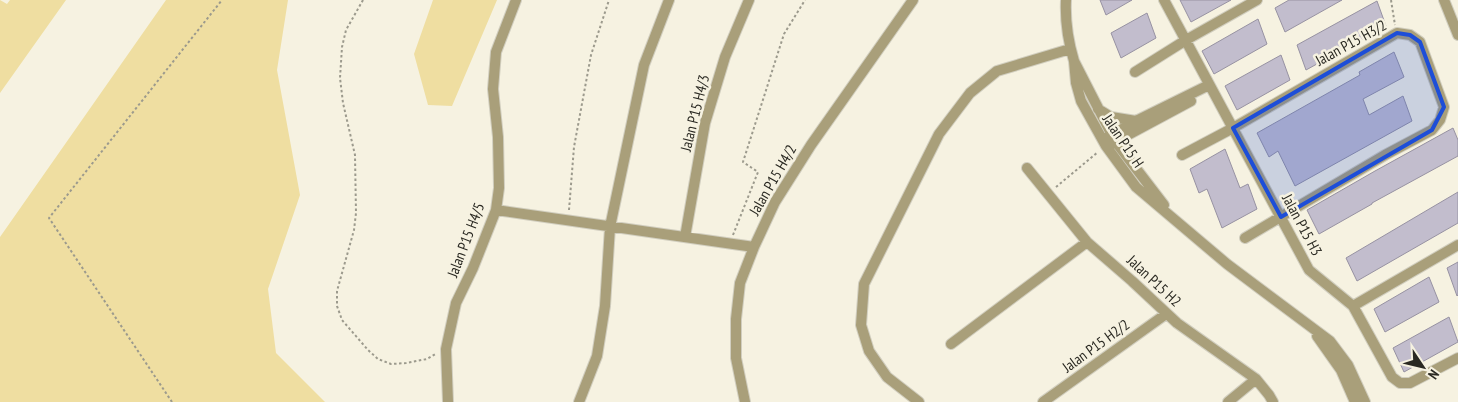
<svg xmlns="http://www.w3.org/2000/svg" width="1458" height="402" viewBox="0 0 1458 402" font-family="'PT Sans Narrow',sans-serif">
	<style>
		.green { fill: #efdea1 }
		.building { fill: #c2bdcd; stroke: #9792a2 }
		.lines { fill: none; stroke-linecap: round; stroke-linejoin: round }
		.minor-casing { stroke: #d1cebf; stroke-width: 12 }
		.path { stroke: #9c9a8d; stroke-width: 2; stroke-dasharray: 2.5 2.5; stroke-linecap: butt }
		.minor { stroke: #a99f7a; stroke-width: 10 }
		.marked { fill: #1d4ed8; fill-opacity: 0.2; stroke: #1d4ed8; stroke-width: 4; stroke-linejoin: round }
		.labels { text-anchor: middle; stroke-width: 5; stroke-linejoin: round; paint-order: stroke }
		.street-label { font-size: 15px; fill: #2a2922; stroke: #f6f2e1 }
	</style>
	<rect width="100%" height="100%" fill="#f6f2e1"/>
	<path class="green" d="M0,0L7,4L10,0H66L0,93Z
		M166,0H288L277,70L300,195L268,289L276,353L325,402H0V237Z
		M433,0H497L452,106L428,105L414,54Z"/>
	<path class="building" d="M1100,0H1132L1106,15Z
		M1180,0H1231L1191,22Z
		M1289,0H1342L1285,32L1275,8Z
		M1377,1L1386,26L1306,70L1297,45Z
		M1147,13L1156,38L1121,58L1111,33Z
		M1258,19L1267,44L1214,74L1202,51Z
		M1394,52L1404,77L1363,99L1369,115L1403,96L1412,121L1295,186L1278,151L1269,157L1257,133L1360,75L1359,72Z
		M1281,55L1290,80L1237,110L1225,86Z
		M1453,128L1458,140V156L1372,203V204L1319,234L1307,210L1375,171Z
		M1225,149L1240,188L1248,184L1257,209L1222,228L1207,189L1199,193L1190,169Z
		M1458,192V223L1357,281L1346,258Z
		M1458,262V295L1457,296L1447,268Z
		M1429,277L1439,302L1385,332L1374,309Z
		M1449,317L1458,342L1404,372L1393,348Z"/>
	<g class="lines">
		<g class="minor-casing">
			<path id="minor" d="M1066,0C1065,21 1068,41 1074,61L1115,141L1164,205
				M1164,0L1309,270L1353,306L1392,377L1400,383H1410L1458,358
				M1444,0L1458,35
				M1074,61L1076,83L1081,101L1106,146L1136,187L1227,264L1330,341L1348,365L1365,402
				M1135,72L1186,40L1257,0
				M1098,109L1111,117L1136,121
				M1106,138L1136,121L1209,85
				M1109,145L1191,101
				M1182,155L1233,128L1397,33L1410,35L1420,42L1444,107L1440,120L1432,130L1385,155L1245,238
				M1027,168L1087,242L1132,281L1177,323L1256,379L1269,395L1273,402
				M496,210L754,247
				M685,237L705,123L725,57L749,0
				M1353,306L1458,245
				M1317,336L1341,370L1355,402
				M951,344L1087,242
				M448,402L446,349L456,303L473,268L496,210L499,188L498,137L493,89L496,52L516,0
				M579,402L597,356L605,306L610,227L644,65L669,0
				M745,402L736,358V319L740,283L754,247L775,202L811,145L913,0
				M919,402L887,377L869,351L861,325L864,284L939,134L970,93L997,71L1070,49
				M1043,402L1166,314
				M1228,402L1256,379"/>
		</g>
		<path class="path" d="M363,0L346,30L342,47L340,78L343,103L355,155L356,213L354,230L337,291V306L342,320L368,350L378,359L391,364L406,363L427,359L437,353
			M1391,0L1395,25
			M1056,187L1098,152
			M569,210L574,147L591,55L609,0
			M733,235L758,172L743,162L784,34L805,0
			M172,402L49,218L222,0"/>
		<use href="#minor" class="minor"/>
	</g>
	<path class="marked" d="M1397,33L1410,35L1420,42L1444,107L1432,130L1281,217L1233,128Z"/>
	<g class="labels">
		<g class="street-label">
			<text transform="translate(1351 43) rotate(-29)" y="5">Jalan P15 H3/2</text>
			<text transform="translate(695 113) rotate(-76)" y="5">Jalan P15 H4/3</text>
			<text transform="translate(1123 141) rotate(56)" y="5">Jalan P15 H</text>
			<text transform="translate(773 180) rotate(-60)" y="5">Jalan P15 H4/2</text>
			<text transform="translate(1302 225) rotate(62)" y="5">Jalan P15 H3</text>
			<text transform="translate(466 240) rotate(-69)" y="5">Jalan P15 H4/5</text>
			<text transform="translate(1154 281) rotate(43)" y="5">Jalan P15 H2</text>
			<text transform="translate(1096 346) rotate(-36)" y="5">Jalan P15 H2/2</text>
		</g>
	</g>
	<g transform="translate(1423 367) rotate(125)" stroke="#f6f2e1" stroke-width="4" paint-order="stroke">
	<path d="M0-4L9 19L0 12L-9 19Z" fill="#2a2922"/>
	<text y="-8" font-size="14" font-weight="bold" text-anchor="middle" fill="#2a2922">N</text>
	</g>
</svg>
